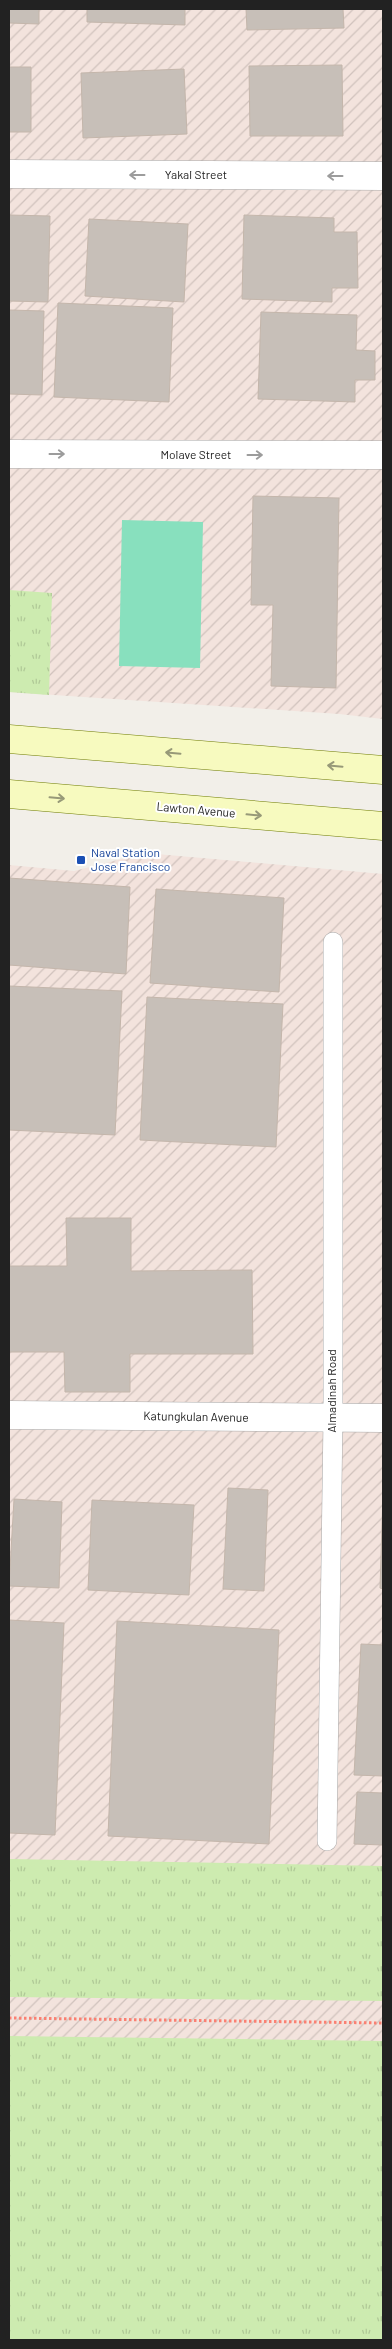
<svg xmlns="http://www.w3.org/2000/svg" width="392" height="2349" viewBox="0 0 392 2349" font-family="Barlow,sans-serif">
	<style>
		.military { fill: url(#military-furrows) }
		.grass { fill: url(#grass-tufts) }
		.pitch { fill: #88e0be }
		.building { fill: #c7bfb8; stroke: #c4b6ab }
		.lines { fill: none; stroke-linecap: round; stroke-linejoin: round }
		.service-casing { stroke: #a9a9a9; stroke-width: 20 }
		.minor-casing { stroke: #a9a9a9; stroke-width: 29 }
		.secondary-casing { stroke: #707d05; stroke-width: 29 }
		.path { stroke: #fa8072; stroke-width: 3; stroke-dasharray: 2.5 2.5; stroke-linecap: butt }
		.service { stroke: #fff; stroke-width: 19 }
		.minor { stroke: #fff; stroke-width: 28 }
		.secondary { stroke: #f7fabf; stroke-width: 28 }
		.oneway { stroke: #9c9c9c }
		.oneway2 { stroke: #979978 }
		.transit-dot { fill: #1a4fb4; stroke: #fff; stroke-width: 2 }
		.labels { text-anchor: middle; stroke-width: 4; stroke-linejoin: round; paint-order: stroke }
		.street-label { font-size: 12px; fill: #222; stroke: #fff }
		.transit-label { font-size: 12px; fill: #164399; stroke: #fff; text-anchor: start }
	</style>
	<defs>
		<pattern id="military-furrows" width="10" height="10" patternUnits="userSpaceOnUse" patternTransform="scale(1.25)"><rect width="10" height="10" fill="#f3e3dd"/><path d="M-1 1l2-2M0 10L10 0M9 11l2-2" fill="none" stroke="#d0c2bd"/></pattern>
		<pattern id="grass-tufts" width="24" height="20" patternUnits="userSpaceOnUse" patternTransform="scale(1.25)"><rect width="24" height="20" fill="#cdebb0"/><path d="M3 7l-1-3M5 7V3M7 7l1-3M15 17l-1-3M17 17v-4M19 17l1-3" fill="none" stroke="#b0c997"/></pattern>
	</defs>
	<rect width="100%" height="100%" fill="#f2efe9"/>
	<path class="military" d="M9,9H383V719L339,714L9,692Z
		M145,853L383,874V2340H9V865L74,871Z"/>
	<path class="grass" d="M9,590L52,593L49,695L9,692Z
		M9,1859L383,1866V2001L9,1997Z
		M9,2036L383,2041V2340H9Z"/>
	<path class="pitch" d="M122,520L203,522L200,668L119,666Z"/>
	<path class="building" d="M9,9H39V24L9,23Z
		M87,9H185V25L87,22Z
		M246,9H343L344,28L247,30Z
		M342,65L343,136H250L249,66Z
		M9,67H31V132H9Z
		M184,69L187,134L83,138L81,73Z
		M9,215L50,216L48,302L9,301Z
		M244,215L334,218V232H357L358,288H332V302L242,299Z
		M89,219L188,224L184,302L85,296Z
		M58,303L173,308L169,402L54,397Z
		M9,310L44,311L42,395L9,394Z
		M261,312L357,315L356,350L375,351V380H355V402L258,399Z
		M253,496L339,498L336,688L271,686L273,605H251Z
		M9,878L130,887L126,974L9,965Z
		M156,889L284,898L279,992L150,983Z
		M9,986L122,991L115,1135L9,1130Z
		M147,997L283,1004L276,1147L140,1140Z
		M66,1218H131V1271L252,1270L253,1354H130V1392H65L64,1352H9V1266H67Z
		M228,1488L268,1490L264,1591L223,1589Z
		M383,1493V1589L380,1588Z
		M14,1499L62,1502L59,1588L9,1586Z
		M92,1500L194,1505L189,1595L88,1590Z
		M9,1620L64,1623L55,1835L9,1833Z
		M117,1621L279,1630L269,1844L108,1836Z
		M361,1644L383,1645V1776L354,1775Z
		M357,1792L383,1793V1845L354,1844Z"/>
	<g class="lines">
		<g class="service-casing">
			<path id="service" d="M327,1841L333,1418V942"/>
		</g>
		<g class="minor-casing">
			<path id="minor" d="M9,174L383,176
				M9,454L383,455
				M9,1415L383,1418"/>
		</g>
		<g class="secondary-casing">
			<path id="secondary" d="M9,739L383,770
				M9,794L383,826"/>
		</g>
		<path class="path" d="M9,2018L383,2023"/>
		<use href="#service" class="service"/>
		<use href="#minor" class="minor"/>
		<use href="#secondary" class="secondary"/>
	</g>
	<defs><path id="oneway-shaft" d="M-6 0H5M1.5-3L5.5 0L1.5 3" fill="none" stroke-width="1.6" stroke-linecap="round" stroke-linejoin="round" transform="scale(1.25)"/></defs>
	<g class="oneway">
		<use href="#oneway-shaft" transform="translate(137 175) rotate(-180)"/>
		<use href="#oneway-shaft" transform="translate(335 176) rotate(-180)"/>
		<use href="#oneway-shaft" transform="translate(57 454)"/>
		<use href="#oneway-shaft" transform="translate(255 455)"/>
	</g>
	<g class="oneway2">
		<use href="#oneway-shaft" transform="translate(173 753) rotate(-175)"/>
		<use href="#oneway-shaft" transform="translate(335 766) rotate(-175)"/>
		<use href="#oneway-shaft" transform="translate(57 798) rotate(5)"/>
		<use href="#oneway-shaft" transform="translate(254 815) rotate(5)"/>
	</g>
	<rect class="transit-dot" x="76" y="855" width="10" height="10" rx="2.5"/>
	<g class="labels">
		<g class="street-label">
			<text x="196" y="179">Yakal Street</text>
			<text x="196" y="459">Molave Street</text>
			<text transform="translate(196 810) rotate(5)" y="4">Lawton Avenue</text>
			<text transform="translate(332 1391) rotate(-90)" y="4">Almadinah Road</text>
			<text transform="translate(196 1417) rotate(1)" y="4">Katungkulan Avenue</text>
		</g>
		<g class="transit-label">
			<text x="91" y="857">Naval Station<tspan x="91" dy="14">Jose Francisco</tspan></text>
		</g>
	</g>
	<rect width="392" height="2349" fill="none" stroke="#222222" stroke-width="20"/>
</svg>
